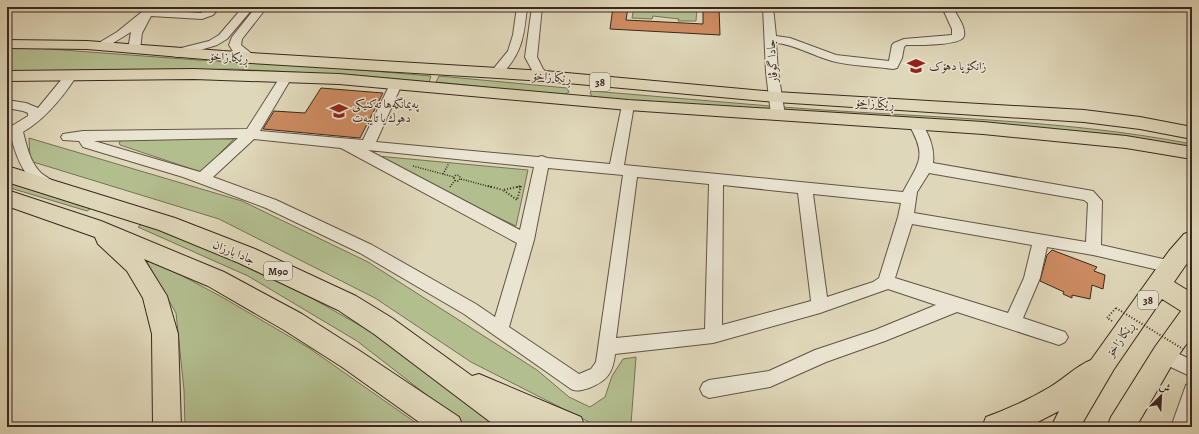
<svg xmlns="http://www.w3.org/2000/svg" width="1199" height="434" viewBox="0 0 1199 434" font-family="Alegreya,Amiri,serif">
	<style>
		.green { fill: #b3be8f; stroke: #777256 }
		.building { fill: #cd8b61; stroke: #3b271e }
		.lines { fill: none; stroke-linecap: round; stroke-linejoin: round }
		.minor-casing { stroke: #645345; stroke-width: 2 }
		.major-casing { stroke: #3b271e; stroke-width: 2 }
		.highway-casing { stroke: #3b271e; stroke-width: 2 }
		.path-far1 { stroke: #3b271e; stroke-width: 1.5; stroke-dasharray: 1 1.5; stroke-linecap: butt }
		.path { stroke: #3b271e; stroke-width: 2; stroke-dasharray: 1 2; stroke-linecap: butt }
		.minor { fill: #eae5d2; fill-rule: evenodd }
		.major { fill: #dfd7b9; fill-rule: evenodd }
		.highway { fill: #dfd7b9; fill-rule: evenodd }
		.path-bridge { stroke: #3b271e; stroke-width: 2; stroke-dasharray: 1 2; stroke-linecap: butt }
		.labels { text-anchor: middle; stroke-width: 3; stroke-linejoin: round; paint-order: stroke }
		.shield { fill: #eae5d2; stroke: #706054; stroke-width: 1 }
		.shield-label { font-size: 11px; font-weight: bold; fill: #3b271e }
		.street-label { font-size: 12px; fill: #3b271e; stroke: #eae5d2 }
		.poi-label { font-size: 12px; fill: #3b271e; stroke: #eae5d2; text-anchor: start }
	</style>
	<rect width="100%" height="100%" fill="#dfd7b9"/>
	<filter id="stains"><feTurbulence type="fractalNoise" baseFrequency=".005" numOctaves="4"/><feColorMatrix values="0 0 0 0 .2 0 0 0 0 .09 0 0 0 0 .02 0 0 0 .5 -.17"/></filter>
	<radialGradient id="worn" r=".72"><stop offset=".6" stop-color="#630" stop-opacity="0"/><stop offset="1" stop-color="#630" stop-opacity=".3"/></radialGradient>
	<path class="green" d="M634,7H697L696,21H678L679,19L653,16L652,19L632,18Z
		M22,47L198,60L302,65L431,76L429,82L354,75L232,69L7,73V49Z
		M439,76L567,88L569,92L564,95L436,82Z
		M592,91L770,106L771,112L664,105L592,97L590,92Z
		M783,107C919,118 1057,118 1192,144V151L784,114Z
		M29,138L242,201L368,262L537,370L569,397L590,407L605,397L612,376L623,359L636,357L631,424L599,427L471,362L375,298L219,219L30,161Z
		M126,138L234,139L201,172L120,145L119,142Z
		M377,156L528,170L516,226L373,159Z
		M7,179L93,207L87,211L7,187Z
		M143,223L245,260L373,333L498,427H468L357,341L248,276L138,227Z
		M143,255L222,297L309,348L422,427H185L184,390L176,313Z"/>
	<path class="building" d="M613,7H628L626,20L703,24V7H719L720,35L610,29Z
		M321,88L383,93L360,138L263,129L274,111L305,113Z
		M1052,250L1097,267L1094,271L1105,275L1103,289L1092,285L1090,299L1072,295V298L1063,294L1064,292L1040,281L1047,255Z"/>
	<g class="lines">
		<g class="minor-casing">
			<path id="minor" d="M148,7H160L158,10L201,13L209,7H220L213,15L202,19L151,16L142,33L140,49L138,52H130L128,49L131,32L105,48H97L95,46L97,44L117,32Z
				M243,7H254L227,39L217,45L177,57L173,56L171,53L173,50L209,41L219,35Z
				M256,7H267L242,39L241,45L257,58L255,61L251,62L234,53L229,45L232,37Z
				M517,7H527C524,37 522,54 500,76H492L490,73L508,51L513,35Z
				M532,7H542L537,57L543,69L551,76L549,79L545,80L534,74L525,57Z
				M763,7H773L776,36L790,38L836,55L889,61L892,45L894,43L904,39L952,35V29L942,7H952C957,15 966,27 964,36C962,46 916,45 906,45L904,47L902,58L897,68L893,69C873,66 851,66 832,61C814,56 793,44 776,43L778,72L785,115L783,118L778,119L773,118L771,115L766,72Z
				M70,73L74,74L76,77C62,98 45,119 23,132C27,147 30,162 41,173C47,178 55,181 58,187L56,191L51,192C27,185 17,160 11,137L7,139V129L28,116V113L23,111L7,108V100L26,103L38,108L66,74Z
				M286,73L290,74L292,77L260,131L363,140L390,84L392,81H400L402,84L376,142L538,157L542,156L547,158L610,164L622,105L623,102L628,101L633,102L634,105L624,165L903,192C919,162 928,157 908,123L910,120L915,119L920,120C928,133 935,147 933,163L1093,191L1102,201L1101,245L1163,259L1175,255L1181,256L1183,261L1181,266L1163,271L1093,255L1047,247L1040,278L1023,318L1065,332L1068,337L1065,342L1059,345L957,312L885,341L826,362L770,387L709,398L703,395L700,389L703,383L709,380L769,371L815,350L875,330L936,305L888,289L820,313L713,343L615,354C613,373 607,381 589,388C582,390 578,392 571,389L464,314L360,253L266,208L183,177L83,147L79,141L63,140L61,137L63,134L83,131L247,129L282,74ZM237,138H238L200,172L94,141ZM254,139L341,148L517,243L495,317L476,304L372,245L276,200L213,177ZM368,150L534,167L520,230ZM548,168L623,175L596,362L591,369L579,374L509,327L534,240ZM929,173L1084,200L1088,203L1086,242L914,213L917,192ZM637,177L709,184L705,329L616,338ZM723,185L798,193L811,301L722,325ZM813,194L901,203L898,217L879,278L873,282L827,297ZM912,224L1032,245L1024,278L1008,313L895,278Z
				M1164,347L1192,360V377L1158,361L1155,355L1158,349Z
				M1192,382V422L1191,427H1171L1186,385Z"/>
		</g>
		<g class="major-casing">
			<path id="major" d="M7,40L87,41L251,53L545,71L776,92L1084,110L1140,117L1192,127V139L1140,129L1084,122L776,102L545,81L251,63L87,49L7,48Z
				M194,69L339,74L628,100L983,122L1126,136L1192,147V159L1126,148L983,134L628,110L339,84L194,79L7,81V71Z"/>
		</g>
		<g class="highway-casing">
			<path id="highway" d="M7,166L175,218L255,249L356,296L392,318L472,376L479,374L581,417L585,427H540L531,423L533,427H497L374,334L338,310L239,263L159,230L7,182Z
				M7,190L101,221L224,272L302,314L360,351L459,417L463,427H426L342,367L284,330L208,286L144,259L167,296L178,334L181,427H153L152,334L143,298L127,271L98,244L95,237L7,206Z
				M1192,231V256L1174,282L1192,293V336L1173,363L1136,427H1107L1111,417L1155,347L1181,311L1162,299L1114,369L1080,427H1051L1059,411L1028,427H982L986,417C1008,409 1030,399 1050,387C1064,379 1076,366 1091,360L1169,251L1184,234Z"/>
		</g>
		<path class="path-far1" d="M413,166L454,177
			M443,174L449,163
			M454 178a3 3 0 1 1 6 0a3 3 0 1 1-6 0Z
			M461,179L491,187
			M450,187L455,180
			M517,187H521"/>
		<path class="path" d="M488,186L503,190
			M521,186L517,200L503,190Z
			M1112,321L1107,318L1116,308"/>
		<use href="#minor" class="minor"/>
		<use href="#major" class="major"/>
		<use href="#highway" class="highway"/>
		<path class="path-bridge" d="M1116,308L1183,349"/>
	</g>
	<defs>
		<g id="university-bare" transform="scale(1.38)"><path d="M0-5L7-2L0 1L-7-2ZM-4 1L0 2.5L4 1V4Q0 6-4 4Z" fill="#8f2418" stroke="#eae5d2" stroke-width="2.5" paint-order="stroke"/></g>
	</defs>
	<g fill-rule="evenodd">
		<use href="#university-bare" x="916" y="66"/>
		<use href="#university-bare" x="339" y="111"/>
	</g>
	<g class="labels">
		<g class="shield">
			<rect x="590" y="73" width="20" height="18" rx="3"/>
			<rect x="264" y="262" width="28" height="18" rx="3"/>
			<rect x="1138" y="291" width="20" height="18" rx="3"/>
		</g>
		<g class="shield-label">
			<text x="600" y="86">38</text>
			<text x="278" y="275">M90</text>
			<text x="1148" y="304">38</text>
		</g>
		<g class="street-label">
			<text transform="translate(229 57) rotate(4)" y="4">ڕێکا زاخۆ</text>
			<text transform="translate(772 61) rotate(-94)" y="4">جادا گوڤار</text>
			<text transform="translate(552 77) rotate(5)" y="4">ڕێکا زاخۆ</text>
			<text transform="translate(875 103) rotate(4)" y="4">ڕێکا زاخۆ</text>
			<text transform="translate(234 252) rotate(23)" y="4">جادا بارزان</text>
			<text transform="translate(1120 339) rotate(-55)" y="4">ڕێکا زاخۆ</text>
		</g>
		<g class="poi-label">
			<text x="929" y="70">زانکۆیا دهۆک</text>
			<text x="352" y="108">پەیمانگەها تەکنیکی<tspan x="352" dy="14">دهوك یا تایبەت</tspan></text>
		</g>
	</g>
	<rect width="1199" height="434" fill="none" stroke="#dfd7b9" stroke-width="24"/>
	<rect x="8" y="8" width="1183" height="418" fill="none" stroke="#3b271e" stroke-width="2"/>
	<rect x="12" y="12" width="1175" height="410" fill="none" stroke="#3b271e"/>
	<g transform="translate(1161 396) rotate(24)" stroke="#eae5d2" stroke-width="3" paint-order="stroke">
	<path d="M0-3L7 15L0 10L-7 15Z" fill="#3b271e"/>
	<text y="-6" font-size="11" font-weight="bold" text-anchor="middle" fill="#3b271e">ش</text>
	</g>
	<rect width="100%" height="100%" filter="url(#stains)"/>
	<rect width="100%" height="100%" fill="url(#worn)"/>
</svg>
